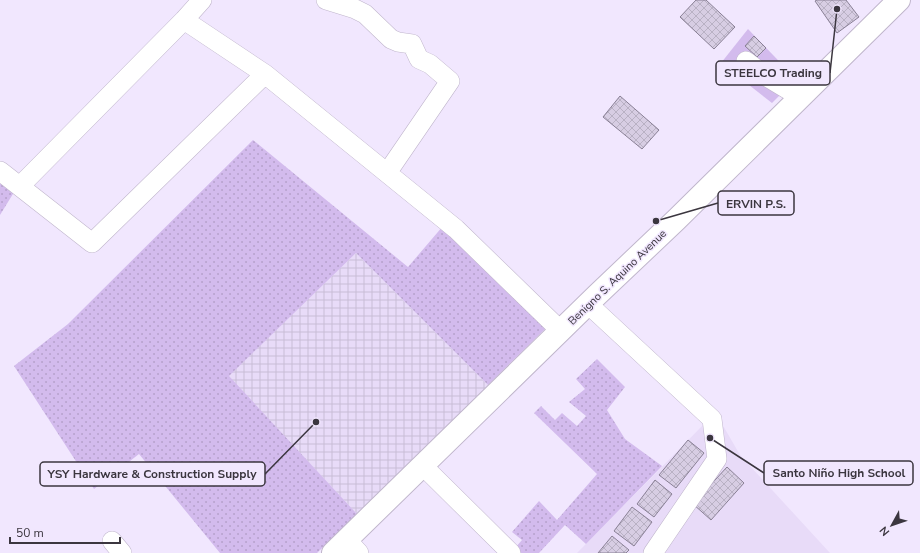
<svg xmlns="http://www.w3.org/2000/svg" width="920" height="553" viewBox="0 0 920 553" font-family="'Nunito Sans',sans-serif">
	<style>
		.built { fill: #e8dbf8 }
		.industrial { fill: url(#industrial-grid) }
		.grass { fill: url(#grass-dots) }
		.pitch { fill: #d3bbed }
		.building { fill: url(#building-cross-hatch); stroke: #898095 }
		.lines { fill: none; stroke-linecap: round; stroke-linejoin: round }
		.minor-casing { stroke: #c0b6cc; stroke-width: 20 }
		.major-casing { stroke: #c0b6cc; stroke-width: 24 }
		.minor { stroke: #fff; stroke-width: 19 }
		.major { stroke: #fff; stroke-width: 22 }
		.labels { text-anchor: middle; stroke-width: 3; stroke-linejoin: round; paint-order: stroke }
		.street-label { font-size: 11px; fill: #3b363f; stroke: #f1e7fe }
		.leader { fill: none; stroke: #3b363f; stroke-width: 1.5 }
		.callout-dot { fill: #3b363f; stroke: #f1e7fe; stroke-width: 1.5 }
		.callout { fill: #f1e7fe; stroke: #3b363f; stroke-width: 1.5 }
		.callout-label { font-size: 12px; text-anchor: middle; font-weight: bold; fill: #3b363f }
	</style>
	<defs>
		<pattern id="industrial-grid" width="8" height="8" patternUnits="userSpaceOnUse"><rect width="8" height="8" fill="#e8dbf8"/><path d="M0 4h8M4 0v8" fill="none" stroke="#c8bdd6"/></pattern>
		<pattern id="grass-dots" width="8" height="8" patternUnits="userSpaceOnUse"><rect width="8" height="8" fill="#d3bbed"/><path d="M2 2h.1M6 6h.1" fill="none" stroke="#b6a1cc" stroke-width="1.8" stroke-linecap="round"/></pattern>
		<pattern id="building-cross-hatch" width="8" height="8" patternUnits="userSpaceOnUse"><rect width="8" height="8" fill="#d7cde3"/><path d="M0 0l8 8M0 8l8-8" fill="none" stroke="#b9b1c4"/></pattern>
	</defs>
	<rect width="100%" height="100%" fill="#f1e7fe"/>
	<path class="built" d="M714,410L740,455L830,553H577L707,421Z"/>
	<path class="industrial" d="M356,253L488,385L357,514L228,376Z"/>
	<path class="grass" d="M253,140L408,267L443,226L547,327L488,385L356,253L229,376L357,514L317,553H220L139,454L94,489L14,366L68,324Z
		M0,177L16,189L0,215Z
		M597,359L625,387L607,410L625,439L662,466L586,544L565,525L539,553H520L515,548L522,540L512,532L539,501L557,520L597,474L534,413L541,406L555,420L562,413L577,426L586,416L569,402L585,389L576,379Z"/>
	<path class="pitch" d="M748,29L796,79L772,103L721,63Z"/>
	<path class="building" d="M696,0H706L735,27L714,49L680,17Z
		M817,0H846L859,17L837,33L815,1Z
		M754,36L766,48L757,57L745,46Z
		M779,61L796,79L787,88L768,71Z
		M620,96L659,130L642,149L603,117Z
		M688,440L704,453L676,488L659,475Z
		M727,467L744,483L711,520L693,504Z
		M655,480L672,494L654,517L637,504Z
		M632,507L652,522L634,546L614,531Z
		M612,536L629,550L626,553H598Z"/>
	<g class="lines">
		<g class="minor-casing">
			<path id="minor" d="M326,0L355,9L365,14L391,39L398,42L412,44L419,59L430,64L450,81L387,173
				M184,20L265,74L456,229L561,331
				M746,61L767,77L800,97
				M0,171L92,243L265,74
				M20,186L184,20L202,0
				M588,304L712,419L717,459L653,553
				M423,466L511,553
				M347,540L359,553
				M112,541L122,553"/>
		</g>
		<g class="major-casing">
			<path id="major" d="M333,553L597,295L676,220L899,0"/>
		</g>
		<use href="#minor" class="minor"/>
		<use href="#major" class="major"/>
	</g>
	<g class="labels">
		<g class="street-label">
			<text transform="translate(617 277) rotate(-44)" y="4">Benigno S. Aquino Avenue</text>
		</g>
	</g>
	<path class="leader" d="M837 9L830 73M656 221L718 203M710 438L764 473M316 422L265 474"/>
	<g class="callout-dot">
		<circle cx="837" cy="9" r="4"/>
		<circle cx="656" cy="221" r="4"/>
		<circle cx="710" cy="438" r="4"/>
		<circle cx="316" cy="422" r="4"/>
	</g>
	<g class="callout">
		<rect x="716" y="61" width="114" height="24" rx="4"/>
		<rect x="718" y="191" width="76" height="24" rx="4"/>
		<rect x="764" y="461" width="149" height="24" rx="4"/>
		<rect x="40" y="462" width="225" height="24" rx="4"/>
	</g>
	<g class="callout-label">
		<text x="773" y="77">STEELCO Trading</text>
		<text x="756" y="208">ERVIN P.S.</text>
		<text x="839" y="477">Santo Niño High School</text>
		<text x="152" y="478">YSY Hardware &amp; Construction Supply</text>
	</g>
	<g transform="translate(892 525) rotate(230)" stroke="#f1e7fe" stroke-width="3" paint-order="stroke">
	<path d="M0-3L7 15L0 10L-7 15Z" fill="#3b363f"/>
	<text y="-6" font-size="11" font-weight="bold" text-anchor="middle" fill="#3b363f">N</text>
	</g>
	<path d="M10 537v6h110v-6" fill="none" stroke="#3b363f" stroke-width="2"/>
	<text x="16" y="537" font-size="12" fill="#3b363f" stroke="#f1e7fe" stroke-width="3" paint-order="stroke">50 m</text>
</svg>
